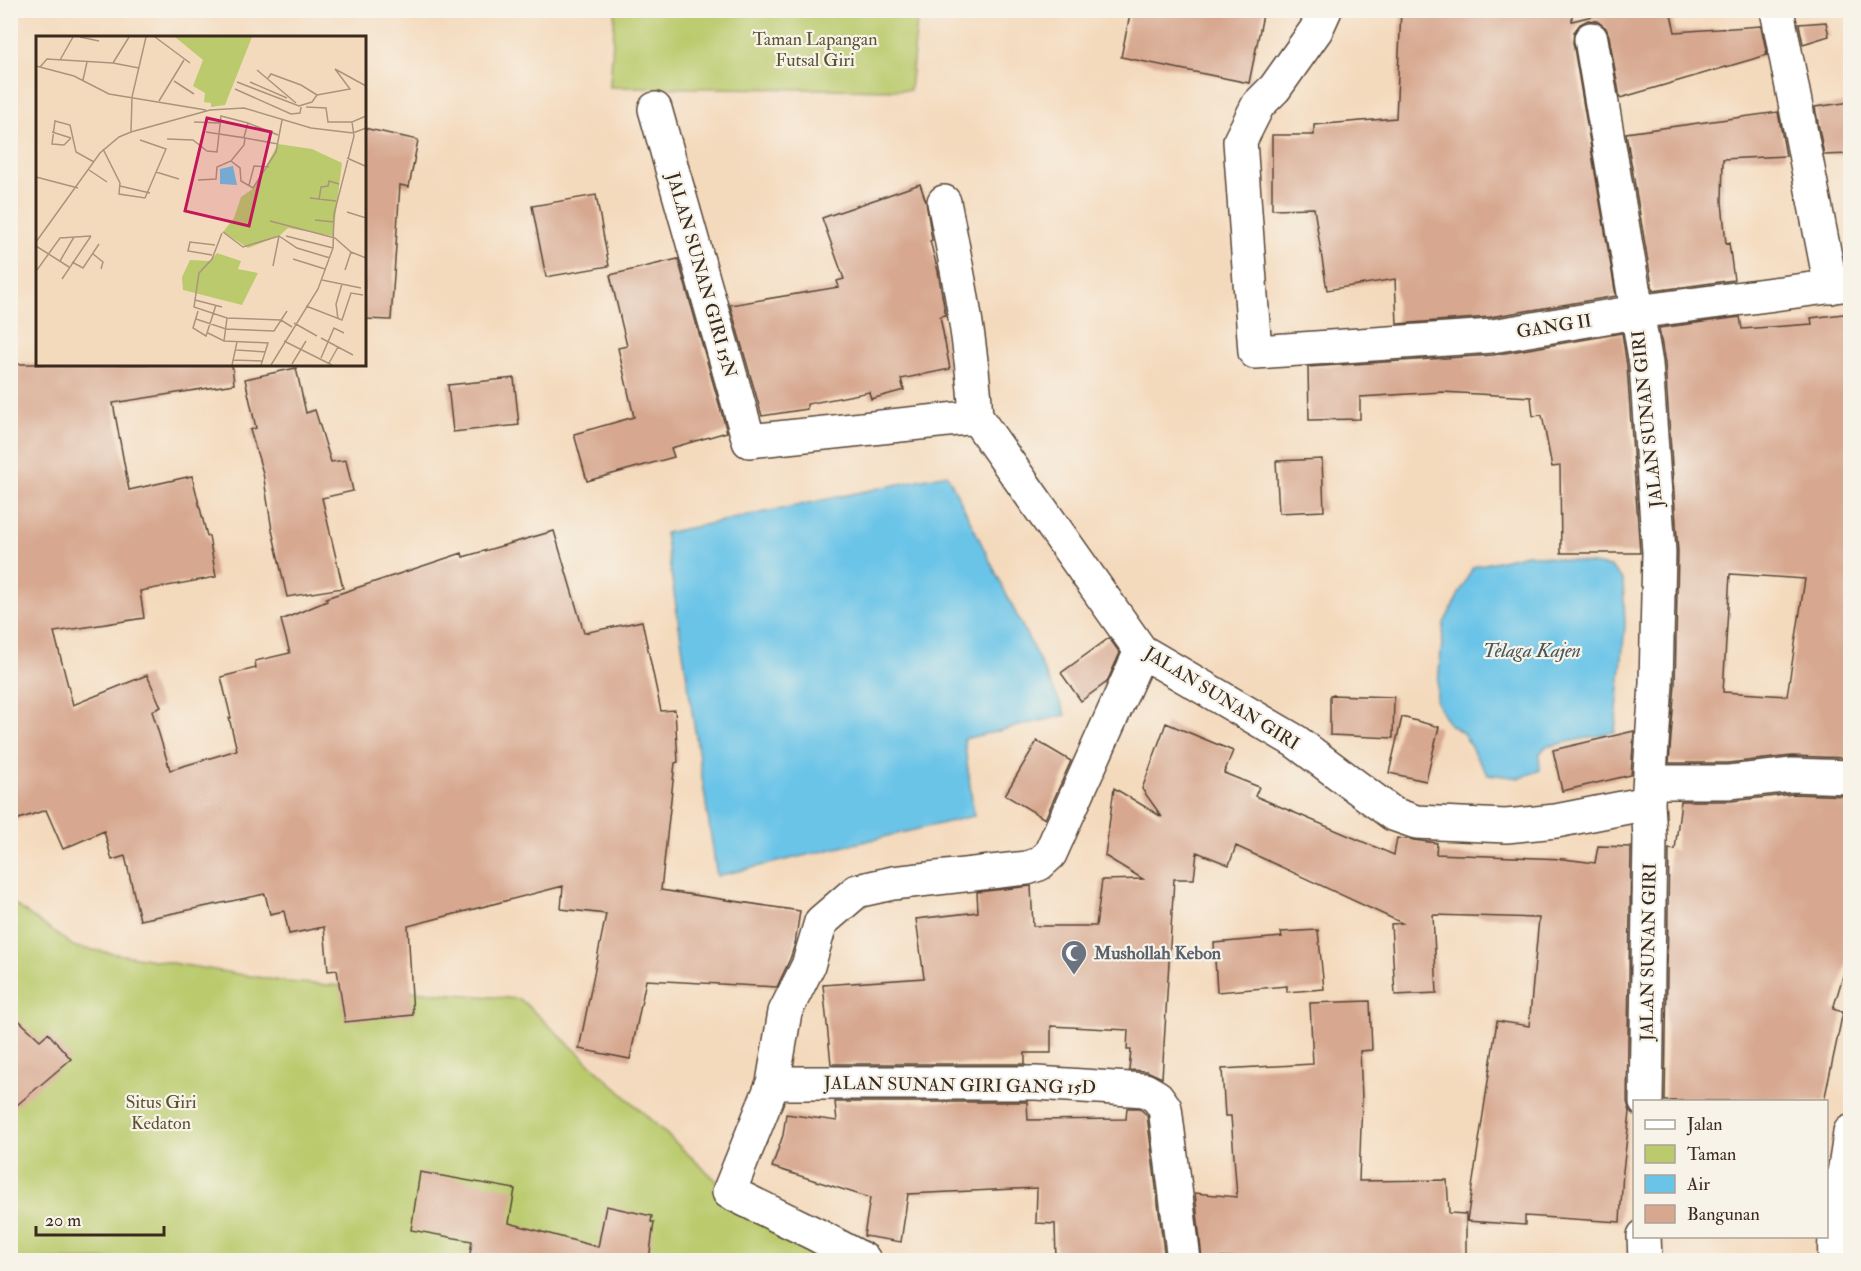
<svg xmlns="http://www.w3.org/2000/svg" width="1861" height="1271" viewBox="0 0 1861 1271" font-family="'IM FELL Double Pica',serif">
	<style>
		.green { fill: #baca6c; stroke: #7a7a45; stroke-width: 1.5 }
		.water { fill: #6ac4e8; stroke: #527783; stroke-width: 1.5 }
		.building { fill: #d7a78f; fill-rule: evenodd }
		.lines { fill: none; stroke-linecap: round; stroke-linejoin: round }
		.minor-casing { stroke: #574436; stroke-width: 36 }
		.minor { stroke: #fff; stroke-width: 33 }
		.labels { text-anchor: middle; stroke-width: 4.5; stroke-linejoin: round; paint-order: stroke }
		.park-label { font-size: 18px; fill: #5b5232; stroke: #f7f3e8 }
		.street-label { font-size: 18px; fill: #3b2a1e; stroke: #f7f3e8 }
		.worship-label { font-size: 18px; font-weight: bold; fill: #5b616d; stroke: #f7f3e8; text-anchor: start }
		.water-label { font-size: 20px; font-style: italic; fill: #49585b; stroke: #f7f3e8 }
		.inset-road { fill: none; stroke: #aa947d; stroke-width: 1.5 }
		.view { fill: #c2185b; fill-opacity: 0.15; stroke: #c2185b; stroke-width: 3 }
		.inset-edge { fill: none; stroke: #3b2a1e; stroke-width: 3 }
	</style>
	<rect width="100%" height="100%" fill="#f7f3e8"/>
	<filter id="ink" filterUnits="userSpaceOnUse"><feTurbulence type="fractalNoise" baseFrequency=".0167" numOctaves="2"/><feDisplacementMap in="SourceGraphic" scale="12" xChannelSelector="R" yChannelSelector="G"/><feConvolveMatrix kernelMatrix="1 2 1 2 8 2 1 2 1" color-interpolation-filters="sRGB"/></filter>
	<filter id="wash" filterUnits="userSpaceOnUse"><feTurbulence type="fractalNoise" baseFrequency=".008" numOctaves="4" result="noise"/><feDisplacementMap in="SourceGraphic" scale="24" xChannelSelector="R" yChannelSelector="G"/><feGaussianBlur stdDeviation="1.35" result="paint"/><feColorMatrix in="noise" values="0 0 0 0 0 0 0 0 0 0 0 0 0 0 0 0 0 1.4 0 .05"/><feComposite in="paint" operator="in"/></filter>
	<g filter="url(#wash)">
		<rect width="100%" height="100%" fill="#f4dabd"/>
		<path class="green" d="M615,11H918L910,90L610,87Z
			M10,901L75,947L287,982L520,999L729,1192L883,1260H11Z"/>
		<path class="water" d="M947,474L1066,715L964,739L974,816L717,876L665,533Z
			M1527,554L1611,567L1623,580L1625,625L1615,732L1545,747L1539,755L1540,770L1520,778L1488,774L1478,760L1463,733L1449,724L1436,702L1444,623L1473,567Z"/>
		<g id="blocks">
			<path class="building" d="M1131,10H1264L1249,83L1121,57Z
				M1401,10H1572V21L1616,10H1670L1675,32L1761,26L1767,55L1620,98L1609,36L1606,28L1597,21L1588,20L1580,24L1574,32L1573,42L1616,296L1490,317L1397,324L1395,279L1327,290L1314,208L1272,209V135H1314V125L1396,118Z
				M1826,22L1829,36L1803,44L1799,24Z
				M1851,102V154L1824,155L1815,107Z
				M1778,112L1786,156L1723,159L1722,202L1726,244L1729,243L1734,280L1653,291L1626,133Z
				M364,128L418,140L409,187L400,185L391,320L364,319Z
				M920,184L926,202L932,240L930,241L938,271L945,312L946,315L940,316L950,369L901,379L904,390L871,399L869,392L807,404V409L762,416L730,305L839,287L837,281L844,279L822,218Z
				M596,195L609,266L546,277L532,206Z
				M678,259L727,432L671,448L674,457L587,481L574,434L634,417L618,348L627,346L610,275Z
				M1851,313V758L1792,756L1728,763H1669L1675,684L1678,552L1665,363L1659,328L1740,317L1742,329L1812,324L1811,318ZM1730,574L1805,579L1787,696L1723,692Z
				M1622,333L1627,366L1640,553H1561L1560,466L1552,467L1542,415L1533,416L1531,397L1442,392L1360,397V419L1309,420L1308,367L1493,355Z
				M10,364H232L234,384L113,403L129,490L192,476L207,536H209L216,577L140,591L144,618L54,632L73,705L147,675L161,707L152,711L170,770L237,750L229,718H231L221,677L256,668L255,661L290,653L281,620L327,601L326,598L462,553L463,557L554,531L584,633L642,621L661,711L675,710L678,762L675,763L661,890L800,911L795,944L790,959L777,987L646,980L630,1059L579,1049L606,914L561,909L563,886L408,926L413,1015L345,1022L337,970L328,971L324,927L289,934L284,911L270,914L265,894L140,920L125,856L112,860L104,831L63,849L46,810L10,822Z
				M296,368L306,413L315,410L331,462L346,460L353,491L322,498L343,588L287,597L272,530L263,473L250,430L256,428L245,379Z
				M514,378L519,425L453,432L448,385Z
				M1322,459L1324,511L1279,513L1276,461Z
				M1109,638L1120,653L1107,682L1081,701L1061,673Z
				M1330,695L1394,697L1393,738L1330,735Z
				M1402,717L1439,727L1426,781L1389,773Z
				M1166,723L1233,751L1224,773L1259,787L1255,796L1394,855L1397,838L1437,843L1436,854L1564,859L1595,863L1598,846L1631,847L1627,1102L1630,1112L1623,1171L1620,1222L1525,1216V1225L1467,1221L1497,1021L1529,1026L1539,918L1433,915L1437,993L1395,995L1391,924L1402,923L1236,846L1229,865L1197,852L1194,879H1174L1162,1078L1147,1071L1129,1070L1131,1050H1127L1128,1030L1051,1026V1053H1025V1064H831L823,985L924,978L916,919L978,912L977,892L1031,886L1033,926H1096L1102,880L1143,879L1105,856L1114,788L1162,817L1142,789Z
				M1634,731L1631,775L1562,791L1553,750Z
				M1037,741L1071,761L1045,819L1005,795Z
				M1793,794L1851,796V950L1833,1009L1843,1012L1824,1101H1665L1669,849L1675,850L1681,801H1731Z
				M1318,930L1324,989L1287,992V986L1217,992L1214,943L1282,937L1281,932Z
				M1370,1001L1372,1050L1360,1051L1362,1099L1359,1181L1447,1180L1449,1213L1466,1214V1260H1401V1259L1322,1255L1321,1260L1221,1257V1260H1202L1195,1193L1237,1197L1231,1116H1225L1222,1069L1313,1064L1310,1003Z
				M10,1012L40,1040L48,1033L71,1059L10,1111Z
				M835,1102H1027L1028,1120L1126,1119L1127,1108H1139L1147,1115L1165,1260H1056L1055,1224L1036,1223L1037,1188L908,1194L901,1242L864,1236L870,1198L772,1167L783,1135L786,1114L837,1121Z
				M420,1172L515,1189L509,1223L598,1247L606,1206L652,1216L651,1222H654L649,1260H469L472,1241L411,1230Z"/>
		</g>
	</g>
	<g filter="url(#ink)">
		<use href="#blocks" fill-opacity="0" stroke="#574436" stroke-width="1.5"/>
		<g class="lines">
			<g class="minor-casing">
				<path id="minor" d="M1325,10L1316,30L1275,88L1258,105L1240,141L1255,352L1492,336L1636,312L1850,284
					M1777,10L1831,287
					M655,109L749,441L976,417L1141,651L1295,741L1393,814L1416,822L1506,826L1556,821L1648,803L1656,684L1659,552L1646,364L1591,39
					M944,202C958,273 972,344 976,417
					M1650,782H1729L1792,775L1850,777
					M773,1083H1036L1145,1090L1157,1097L1165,1108L1184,1260
					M1646,1102L1650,838L1648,803
					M1644,1236L1645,1260
					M864,1260L815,1234L729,1192L773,1083L785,1012L808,966L821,922L857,891L893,883L1027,868L1039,864L1050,854L1141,651
					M1835,1260C1832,1217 1846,1175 1850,1132"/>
			</g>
			<use href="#minor" class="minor"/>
		</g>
	</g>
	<defs>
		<g id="mosque-pin" transform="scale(1.35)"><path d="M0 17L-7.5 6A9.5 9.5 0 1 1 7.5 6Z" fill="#6b7280" stroke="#f7f3e8"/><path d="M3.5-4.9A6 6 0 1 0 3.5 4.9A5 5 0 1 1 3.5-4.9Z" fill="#fff"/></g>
	</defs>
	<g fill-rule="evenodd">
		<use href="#mosque-pin" x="1074" y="953"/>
	</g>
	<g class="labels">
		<g class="park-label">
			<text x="815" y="45">Taman Lapangan<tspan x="815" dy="21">Futsal Giri</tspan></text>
			<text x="161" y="1108">Situs Giri<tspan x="161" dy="21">Kedaton</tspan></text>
		</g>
		<g class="street-label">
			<text transform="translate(702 275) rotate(74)" y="6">JALAN SUNAN GIRI 15N</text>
			<text transform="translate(1554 326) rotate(-9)" y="6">GANG II</text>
			<text transform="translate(1647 419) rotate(-96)" y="6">JALAN SUNAN GIRI</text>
			<text transform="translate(1222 698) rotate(32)" y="6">JALAN SUNAN GIRI</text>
			<text transform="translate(1648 952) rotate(-89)" y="6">JALAN SUNAN GIRI</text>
			<text transform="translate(960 1085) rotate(1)" y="6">JALAN SUNAN GIRI GANG 15D</text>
		</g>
		<g class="worship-label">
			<text x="1094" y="959">Mushollah Kebon</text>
		</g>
		<g class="water-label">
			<text x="1532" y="657">Telaga Kajen</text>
		</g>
	</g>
	<g transform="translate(36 36)">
		<rect width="330" height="330" fill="#f4dabd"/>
		<path d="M139,1H216L189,69L175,71V67L168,66L169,57L157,50L167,24ZM242,108L276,113L306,127L297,200L252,192L243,200L212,212L187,196L198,182L205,161L218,152ZM181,217L205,225L202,233L222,237L206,269L147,254L146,241L154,224L174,225Z" fill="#baca6c"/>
		<path d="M197,130L201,149L184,148V133Z" fill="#6ac4e8"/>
		<path class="inset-road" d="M44,1L63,5M119,1L154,27M24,24L37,1M77,27L93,1M0,30L38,40L73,58L170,74M4,31L11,23L77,27L103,32M221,34L260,67M232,42L235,38L265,49L281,59M47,44L51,26M138,45L158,58M201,46L263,70L276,66L281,59M214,46L251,62M199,53L255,78L264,77L265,71M281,59L314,53L299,33L330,50M123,65L148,24M270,71L290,72L292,86H316L330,80M158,86L185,87M16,96L35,102M95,96L96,61L110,1M208,101L212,87L242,99M35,102L28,109L16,108L19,85L34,89L40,116L58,126M209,102L242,108M131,103L157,104L171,115L181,116L185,80L212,87M67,113L84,147L83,158L109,162L130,113L104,104M311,122L329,130M195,125L204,132L205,145L217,152L240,116L246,84M53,134L71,146M120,136L143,143M0,141L42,152M162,144L180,143L181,131L195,125L208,109L209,102L170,96M213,149L218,130L233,131M84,150L114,157M274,162L300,165M283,164L285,151L292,150L293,145L303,148M311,176L330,182M279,184L298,186M234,185L299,202M187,196L207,211L243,200L261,212L294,222M186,197L176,223L163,237L158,271L191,282L245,284L256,291M250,200L297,212M299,202L315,216L330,222M0,206L64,117L83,101L95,96L174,74L208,72L275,92L317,97L330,92M0,210L33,231M57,218L67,226L65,233M176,219L152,215L154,206L179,209M257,223L289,233M24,225L38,201M36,226L47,232L63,208M237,230L243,200M1,234L24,202L55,200M309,234L315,216M26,243L55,200M286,244L325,252M159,264L186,271M270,270L306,284L315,257L327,259M162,275L157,292L170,300L180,269M160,283L190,293L238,295L251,275M302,283L300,268L306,248M258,287L281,300M172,297L188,305L232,307L225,329M285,302L317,319M188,305L191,282M248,305L296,329M200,314L230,316M285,322L298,292L308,297M197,324L227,325M293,327L302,311M256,328L270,305M196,329L201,306M235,329L282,253L297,212L298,178L318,100L316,86"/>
		<path class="view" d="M171,82L235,96L213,190L149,175Z"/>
		<rect width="330" height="330" class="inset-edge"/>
	</g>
	<rect width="1861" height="1271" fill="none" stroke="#f7f3e8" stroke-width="36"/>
	<rect x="1633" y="1100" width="195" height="138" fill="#f7f3e8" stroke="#aca397" stroke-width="1.5"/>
	<rect x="1645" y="1120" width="30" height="9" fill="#ffffff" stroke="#aca397" stroke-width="1.5"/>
	<text x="1687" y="1130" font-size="18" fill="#3b2a1e">Jalan</text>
	<rect x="1645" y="1145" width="30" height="18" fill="#baca6c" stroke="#aca397" stroke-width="1.5"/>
	<text x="1687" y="1160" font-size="18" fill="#3b2a1e">Taman</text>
	<rect x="1645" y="1175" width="30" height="18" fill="#6ac4e8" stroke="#aca397" stroke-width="1.5"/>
	<text x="1687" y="1190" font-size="18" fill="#3b2a1e">Air</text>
	<rect x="1645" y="1205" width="30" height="18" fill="#d7a78f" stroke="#aca397" stroke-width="1.5"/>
	<text x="1687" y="1220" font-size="18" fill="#3b2a1e">Bangunan</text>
	<path d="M36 1226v9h128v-9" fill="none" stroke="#3b2a1e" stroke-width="3"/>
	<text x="45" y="1226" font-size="18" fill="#3b2a1e" stroke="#f7f3e8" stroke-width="4.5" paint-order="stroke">20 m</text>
</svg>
